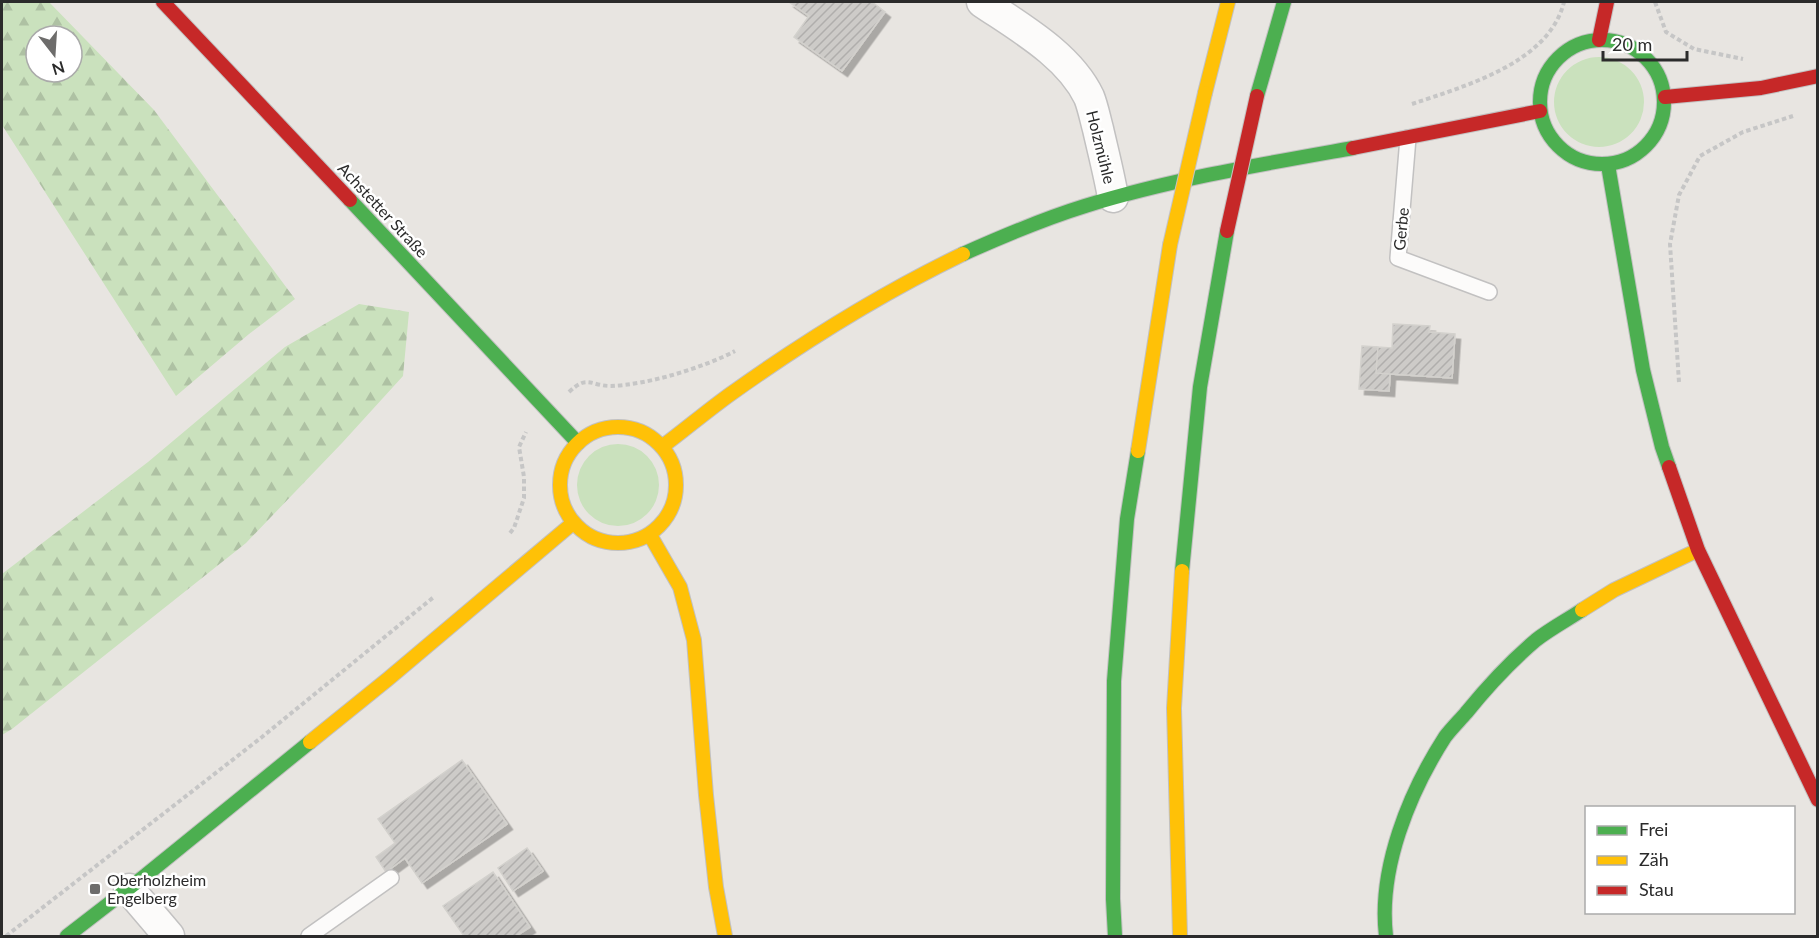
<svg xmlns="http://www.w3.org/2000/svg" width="1819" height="938" viewBox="0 0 1819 938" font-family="Lato,sans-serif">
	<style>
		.grass { fill: #cae1bd }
		.forest { fill: url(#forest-firs); fill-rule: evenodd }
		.building { fill: url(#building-hatch); stroke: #d3d1cd; stroke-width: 1.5; filter: url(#shadow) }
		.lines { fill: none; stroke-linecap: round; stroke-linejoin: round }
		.lane-casing { stroke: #c2c1c1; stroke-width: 18 }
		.street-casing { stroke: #c2c1c1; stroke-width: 33 }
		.fast-casing { stroke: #c2c1c1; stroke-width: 16 }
		.slow-casing { stroke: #c2c1c1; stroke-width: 16 }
		.jam-casing { stroke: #c2c1c1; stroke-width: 16 }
		.path { stroke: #c6c6c6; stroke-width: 4; stroke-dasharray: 4.5 3; stroke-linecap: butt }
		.lane { stroke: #fcfbfa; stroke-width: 15 }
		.street { stroke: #fcfbfa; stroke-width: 30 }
		.fast { stroke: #4caf50; stroke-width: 14 }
		.slow { stroke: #ffc107; stroke-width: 14 }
		.jam { stroke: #c62828; stroke-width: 14 }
		.slow-bridge-casing { stroke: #c5c3c2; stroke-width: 16; stroke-linecap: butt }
		.jam-bridge-casing { stroke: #c5c3c2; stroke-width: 16; stroke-linecap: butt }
		.slow-bridge { stroke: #ffc107; stroke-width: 14 }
		.jam-bridge { stroke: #c62828; stroke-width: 14 }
		.poi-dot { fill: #6d6c6b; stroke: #fff; stroke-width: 2 }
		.labels { text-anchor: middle; stroke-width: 5; stroke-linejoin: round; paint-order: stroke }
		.street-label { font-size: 16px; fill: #2b2b2b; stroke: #fff }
		.poi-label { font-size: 16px; fill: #2b2b2b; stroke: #fff; text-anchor: start }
	</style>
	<defs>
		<pattern id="forest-firs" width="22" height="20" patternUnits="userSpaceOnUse" patternTransform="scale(1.5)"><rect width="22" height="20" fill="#cae1bd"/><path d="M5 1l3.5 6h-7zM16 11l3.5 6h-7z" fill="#aec1a3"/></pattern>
		<pattern id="building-hatch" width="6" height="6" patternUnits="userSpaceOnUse" patternTransform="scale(1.5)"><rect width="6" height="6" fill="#cdcbc8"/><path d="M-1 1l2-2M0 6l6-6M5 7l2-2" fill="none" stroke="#b0aeac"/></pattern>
		<filter id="shadow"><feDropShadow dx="5.5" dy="5.5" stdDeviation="0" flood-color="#0004"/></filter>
	</defs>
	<rect width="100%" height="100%" fill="#e8e5e1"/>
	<path class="grass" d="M1554 102a45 45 0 1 1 90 0a45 45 0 1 1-90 0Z
		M577 485a41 41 0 1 1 82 0a41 41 0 1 1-82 0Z"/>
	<path class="forest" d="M2,2H49L154,110L295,299L249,334L176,396L2,125ZM36,36H72V72H36Z
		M359,304L409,312L403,376L342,443L246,543L12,729L2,735V574L148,462L285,347Z"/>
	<path class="building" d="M789,2H872L885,12L842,71L794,37L809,16Z
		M1393,324L1430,326L1429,332L1455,334L1452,378L1376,373L1378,347L1392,348Z
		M1362,346L1378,347L1376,373L1390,374L1389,391L1359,389Z
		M462,760L507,824L422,883L405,858L386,872L376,857L395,843L378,819Z
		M527,848L543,871L513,891L498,868Z
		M493,872L530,927L516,936H464L443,906Z"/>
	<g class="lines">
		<g class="lane-casing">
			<path id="lane" d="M1408,138L1398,258L1489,292
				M309,936L391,878"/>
		</g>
		<g class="street-casing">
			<path id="street" d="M982,2C1019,27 1069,55 1089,97C1093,107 1095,118 1098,129C1103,151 1109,174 1113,197
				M129,889L169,936"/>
		</g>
		<g class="fast-casing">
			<path id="fast" d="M1540 102a62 62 0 1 1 124 0a62 62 0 1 1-124 0Z
				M1257,96L1284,2
				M1608,165L1643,370L1662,447L1669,467
				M350,200L578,443
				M963,254C1003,236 1043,219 1085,206C1173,179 1263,164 1353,148
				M1182,571L1200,387L1227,231
				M67,936L146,875L310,742
				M1115,936L1113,899L1114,681L1127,519L1138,451
				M1386,936C1378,869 1409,793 1445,737C1451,729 1459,721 1466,713C1487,687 1510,662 1536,640C1550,629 1567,620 1582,610"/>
		</g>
		<g class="slow-casing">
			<path id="slow" d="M1205,93L1228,2
				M560 485a58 58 0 1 1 116 0a58 58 0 1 1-116 0Z
				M663,446C686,429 708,410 732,393C805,341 882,293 963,254
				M1138,451L1170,245
				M650,535L680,587L694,640L706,795L716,887L725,936
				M1582,610L1614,590L1698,550
				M310,742L388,679L573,523
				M1180,936L1174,708L1182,571"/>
		</g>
		<g class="jam-casing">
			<path id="jam" d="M163,2L350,200
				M1599,40L1607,2
				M1665,97L1761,88L1818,76
				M1353,148L1540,111
				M1669,467L1698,550L1818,800"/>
		</g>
		<path class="path" d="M1655,2L1666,32L1694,49L1743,59
			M1412,104C1465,86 1549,63 1564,2
			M1679,382L1670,244L1679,195L1700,156L1743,132L1793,116
			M569,392C588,374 590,386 611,386C646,385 703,368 735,351
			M510,533L514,528L524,498V477L519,447L526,432
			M6,936L262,737L435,596"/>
		<use href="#lane" class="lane"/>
		<use href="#street" class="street"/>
		<use href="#fast" class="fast"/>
		<use href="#slow" class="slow"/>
		<use href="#jam" class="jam"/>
		<g class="slow-bridge-casing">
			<path id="slow-bridge" d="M1170,245L1205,93"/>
		</g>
		<g class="jam-bridge-casing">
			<path id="jam-bridge" d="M1227,231L1257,96"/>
		</g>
		<use href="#slow-bridge" class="slow-bridge"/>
		<use href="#jam-bridge" class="jam-bridge"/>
	</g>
	<rect class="poi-dot" x="89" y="883" width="12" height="12" rx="3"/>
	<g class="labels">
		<g class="street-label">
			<text transform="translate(1101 147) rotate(76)" y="6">Holzmühle</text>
			<text transform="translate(383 210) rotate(47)" y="6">Achstetter Straße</text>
			<text transform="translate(1401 229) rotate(-85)" y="6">Gerbe</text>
		</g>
		<g class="poi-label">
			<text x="107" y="886">Oberholzheim<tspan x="107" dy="18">Engelberg</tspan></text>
		</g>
	</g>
	<rect width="1819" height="938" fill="none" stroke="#2b2b2b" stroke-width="6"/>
	<rect x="1585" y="806" width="210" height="108" fill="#ffffff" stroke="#aaaaaa" stroke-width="1.5"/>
	<rect x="1597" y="826" width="30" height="9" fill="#4caf50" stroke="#aaaaaa" stroke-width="1.5"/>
	<text x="1639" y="836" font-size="18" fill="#2b2b2b">Frei</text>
	<rect x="1597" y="856" width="30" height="9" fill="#ffc107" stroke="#aaaaaa" stroke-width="1.5"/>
	<text x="1639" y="866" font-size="18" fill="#2b2b2b">Zäh</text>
	<rect x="1597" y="886" width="30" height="9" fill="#c62828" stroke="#aaaaaa" stroke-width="1.5"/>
	<text x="1639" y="896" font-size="18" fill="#2b2b2b">Stau</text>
	<g transform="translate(54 54) rotate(163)"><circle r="28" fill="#ffffff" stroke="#aaaaaa" stroke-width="1.5"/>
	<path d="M0-4.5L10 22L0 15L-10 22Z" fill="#6d6c6b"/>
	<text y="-9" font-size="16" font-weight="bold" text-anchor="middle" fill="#2b2b2b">N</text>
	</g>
	<path d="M1603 51v9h84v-9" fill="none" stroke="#2b2b2b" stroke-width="3"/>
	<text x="1612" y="51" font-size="18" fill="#2b2b2b" stroke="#ffffff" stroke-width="4.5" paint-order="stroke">20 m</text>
</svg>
